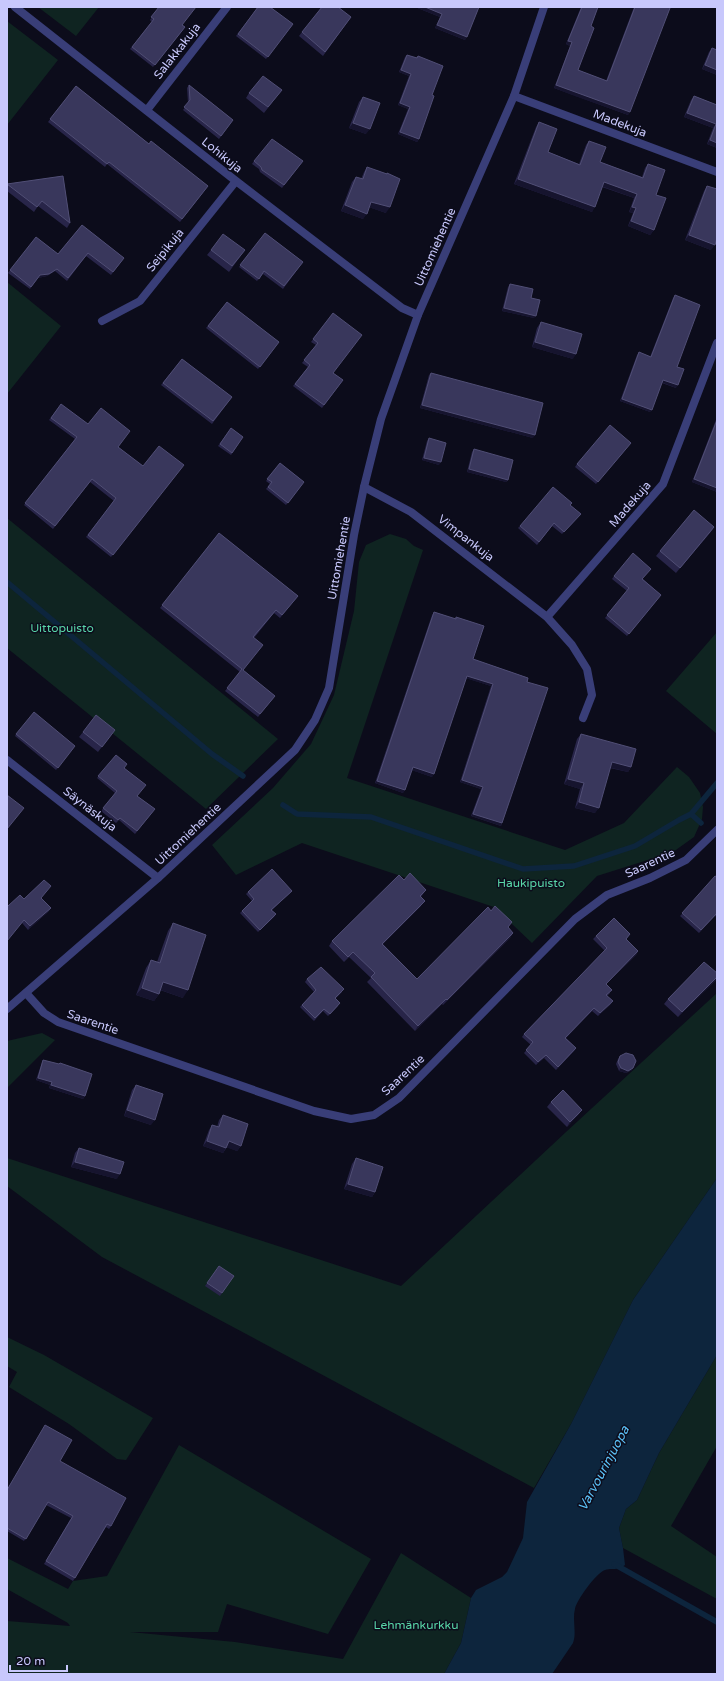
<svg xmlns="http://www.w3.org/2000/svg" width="724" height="1681" viewBox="0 0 724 1681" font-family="'Varela Round',sans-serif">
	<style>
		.green { fill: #0f2421 }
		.water { fill: #0d253d }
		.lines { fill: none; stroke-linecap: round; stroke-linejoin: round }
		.stream { stroke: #0d253d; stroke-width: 5.5 }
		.minor { stroke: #393e78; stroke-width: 8 }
		.tertiary { stroke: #393e78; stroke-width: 8 }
		.wall { fill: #282549 }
		.shaded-wall { fill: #16142e }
		.building { fill: #39375c; stroke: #504e75 }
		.labels { text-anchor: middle; stroke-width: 3; stroke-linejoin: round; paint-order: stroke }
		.street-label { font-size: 12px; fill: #c8c8fc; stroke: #0c0c1b }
		.park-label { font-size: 12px; fill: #59d7a9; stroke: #0c0c1b }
		.water-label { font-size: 13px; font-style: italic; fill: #5bc1f7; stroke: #0c0c1b }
	</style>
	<rect width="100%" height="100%" fill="#0c0c1b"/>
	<path class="green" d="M38,7H99L76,36Z
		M7,21L58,60L7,125Z
		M7,282L61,326L7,394Z
		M7,518L278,739L206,809L7,648Z
		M390,534L406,539L414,546L423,550L347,778L565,850L624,823L677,767L689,777L700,793L703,807L702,819L694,837L673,852L597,876L532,943L494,907L302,843L236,875L212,845L273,788L311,744L334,695L354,611L359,562L366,545Z
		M717,632V734L666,691Z
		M717,993V1178L633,1300L571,1424L534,1488L102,1257L7,1186V1158L401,1286L566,1132Z
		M42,1033L55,1040L7,1088V1041Z
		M7,1337L44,1355L153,1418L126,1460L117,1459L69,1424L9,1387L17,1372L7,1366Z
		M717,1355V1446L671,1526L717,1557V1599L623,1548L619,1528L626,1509L637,1500L659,1453Z
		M179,1445L371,1559L328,1634L227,1604L218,1632H130L235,1642L343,1659L401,1553L471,1598L461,1643L444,1674H7V1621L70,1626L68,1623L7,1589V1558L68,1589L73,1581L107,1576Z"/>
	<path class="water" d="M717,1178V1355L659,1453L637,1500L626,1509L619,1528L623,1548L625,1565C614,1572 614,1567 605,1570C596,1573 576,1601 575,1609C572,1620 577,1632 573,1643L552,1674H444L461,1643L471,1598L476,1590L502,1577L507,1572L523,1538L527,1502L571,1424L633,1300Z"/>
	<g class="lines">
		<path class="stream" d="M7,582L212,754L243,776
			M283,805L297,814L371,817L523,869L574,866L635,846L679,820L691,814L701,823
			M691,814L717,783
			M614,1564L717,1622"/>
		<path class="minor" d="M15,7L236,181L402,308L418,315
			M514,96L717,172
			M147,110L227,7
			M102,321L140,301L236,181
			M364,487L411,512L547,617L572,645L587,669L592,695L583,718
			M547,617L663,484L717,343
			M7,760L158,878
			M26,993L44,1013L58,1022L314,1111L351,1119L374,1115L399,1098L575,919L607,895L650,878L686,860L717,830"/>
		<path class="tertiary" d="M7,1009L158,878L295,750L315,720L329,688L354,535L364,487L381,419L418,315L514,96L544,7"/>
	</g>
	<path class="wall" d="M159,7L185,27L153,67L130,49L152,22L150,20Z
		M258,7L293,24L266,59L236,36Z
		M415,7H479L465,40L435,28L440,17Z
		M581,7H598L591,26L578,70L606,81L634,7H668L628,115L554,88L570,46L566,44Z
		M351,17L323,56L299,36L302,32Z
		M712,48L717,50V75L702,69L709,52Z
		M407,55L416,58L418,56L432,95L419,139L417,142L398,134L408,109L398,105L409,76L399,72L405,57Z
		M189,85L233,120L219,139L183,110L188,103L187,88Z
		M76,86L149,144L208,186L180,222L107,164L105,167L48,122Z
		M282,90L264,113L246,98L249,93Z
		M694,96L717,105V148L707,144L713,128L684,117L691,100Z
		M363,97L366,134L349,128L359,102Z
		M539,122L548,152L579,164L586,145L589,141L600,162L642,177L645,168L648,164L656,195L654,230L650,235L628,226L633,213L629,212L634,198L602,187L592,212L514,184L536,127Z
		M254,161H303L282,188L260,172L259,169L252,164Z
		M367,167L386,174L387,173L386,213L369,207L363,219L341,211L352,182L356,177L361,179L364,172Z
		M63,176L70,223L67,228L38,206L34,212L7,191V184Z
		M707,186L711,250L685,240L704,191Z
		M82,225L124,258L111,275L86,256L67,281L55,271L47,276L38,278L30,289L8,273L36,237L58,254Z
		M265,233L303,262L283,289L263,274L257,281L239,267Z
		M211,250H245L229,272L207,255Z
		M510,284L531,298L534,318L502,311L508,287Z
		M675,295L677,367L676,388L662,383L650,412L620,401L637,355L639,352L650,357L673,298Z
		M227,302L279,342L258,369L206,328Z
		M333,313V373L343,380L322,408L293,386L308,367L302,363L316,345L311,342Z
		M541,322L573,359L532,347L537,328Z
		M182,359L232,397L212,424L161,385Z
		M431,373L533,438L420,408L429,375Z
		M61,404L118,447L143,466L184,465L111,557L86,537L114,501L90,482L53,529L24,505L75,439L49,420Z
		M717,417V492L692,482Z
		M231,428L243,437L231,455L218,446Z
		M429,438L439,465L422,460L427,441Z
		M631,443L596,484L575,467L577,464Z
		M474,449L508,480L506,482L467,472L472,452Z
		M280,463L304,482L286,505L266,489L270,484L266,481Z
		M572,503L570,505L581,514L562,534L552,526L537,545L518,528L520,526Z
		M714,527L710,533L676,573L656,556L660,551Z
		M219,533L298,596L280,618L274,613L254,638L243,670L275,696L258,717L225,691L240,672L160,608Z
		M614,576L643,579L661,595L627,636L605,618L627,591L612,579Z
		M434,612L455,619L456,617L473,659L528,678L502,823L501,826L471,816L481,789L460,782L491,686L466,678L432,777L412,770L403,793L375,783L432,615Z
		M83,732L111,735L98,752L79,737Z
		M16,734L75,746L56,770L15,736Z
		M581,734L631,767L628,772L610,768L595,813L575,808L580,789L564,784L577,739Z
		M116,755L124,768L137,796L155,809L135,834L119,820L116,823L101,811L115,793L97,778Z
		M717,877V917L715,916L699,933L680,916Z
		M404,880L426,890L421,897V906L383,944L417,979L508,928L513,933L510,938L443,1005L442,1004L415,1031L367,982L371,978L349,957L344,962L329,946L332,941Z
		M292,891L290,893L272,910L276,914L274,917L258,932L240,913L252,901L246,894L248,892Z
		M41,898L51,908L48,912L28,930L8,906L24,899Z
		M173,923L183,998L160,990L159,994L154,1001L136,995L146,968L151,960L157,962L168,931Z
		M630,934L626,939L638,951L636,955L606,984L610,993L607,996L613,1001L610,1005L598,1016L592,1011L566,1038L576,1048L574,1051L556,1070L544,1058L536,1065L524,1053L531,1045L522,1037L524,1034L605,951L593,939L596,936Z
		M717,973V978L716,980L678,1017L664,1004L668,999Z
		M307,979L342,992L335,999L338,1006L328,1016L323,1011L314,1021L300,1007L314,992L305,982Z
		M620,1056L632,1070L626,1073L619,1071L616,1064L618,1059Z
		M43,1060L85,1096L83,1099L49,1088L50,1085L36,1080L42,1062Z
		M136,1085L151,1125L124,1116L132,1090Z
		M551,1102L582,1110L578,1115L567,1127L547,1107Z
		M223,1115L241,1146L237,1151L227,1147L223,1153L203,1146L209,1130L212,1125L217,1127L219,1120Z
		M79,1148L117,1179L71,1167L75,1153Z
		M356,1158L375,1192L372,1197L344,1189L352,1164Z
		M219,1266L234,1276L220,1296L205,1286Z
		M60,1461L111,1526L109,1529L106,1527L73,1581L44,1564L71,1518L46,1505L24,1541L7,1531V1489Z"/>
	<path class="shaded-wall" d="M415,7H425L442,14L440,17Z
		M437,25L467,37L465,40L435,28Z
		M568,41L572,42L570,46L566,44Z
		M705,65L717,70V75L702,69Z
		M401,70L411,74L409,76L399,72Z
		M556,85L630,112L628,115L572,95L554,88Z
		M400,103L410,107L408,109L398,105Z
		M687,113L716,124L713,128L684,117Z
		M353,123L370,129L366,134L349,128Z
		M400,132L419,139L417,142L398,134Z
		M710,140L717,143V148L707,144Z
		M518,179L595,207L592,212L514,184Z
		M604,182L637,194L634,198L601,186Z
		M371,202L390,207L386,213L368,207Z
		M345,205L367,214L363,219L341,211Z
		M632,207L636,208L633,213L629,212Z
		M631,221L654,230L650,235L628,226Z
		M689,235L715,245L711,250L685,240Z
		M57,269L55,271L47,276L38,278L30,289L40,275Z
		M504,308L536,316L534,318L502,311Z
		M535,342L576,354L573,359L532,347Z
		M663,380L678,385L676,388L661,382Z
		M622,399L652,410L650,412L620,401Z
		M422,405L535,435L533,438L420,408Z
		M424,458L441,462L439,465L422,460Z
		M469,469L508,480L506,482L467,472Z
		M694,479L717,488V492L692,482Z
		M714,527L710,533L676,573L680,568Z
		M467,676L493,684L491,686L465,678Z
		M612,762L631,767L628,772L608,767Z
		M413,767L434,774L432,777L411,770Z
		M568,779L584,783L580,789L564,784Z
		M462,780L483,787L481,789L460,782Z
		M377,781L405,790L403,793L375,783Z
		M579,802L599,808L595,813L575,808Z
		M473,814L502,823L501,826L471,816Z
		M425,901L421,906L378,949L382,944Z
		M51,908L48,912L28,930L30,926Z
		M276,914L274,917L258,932Z
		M513,933L510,938L443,1005L447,1000Z
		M638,951L636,955L603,987L606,984Z
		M717,977L716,980L678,1017L682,1012Z
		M163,982L188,990L183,998L158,989Z
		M142,988L159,994L154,1001L136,995Z
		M446,999L442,1004L415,1031L418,1026Z
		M613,1001L610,1005L598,1016L600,1013Z
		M594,1008L592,1011L563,1041L565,1038Z
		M576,1048L574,1051L556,1070L558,1067Z
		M546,1055L544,1058L536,1065L538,1062Z
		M621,1068H633L632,1070L626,1073L619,1071Z
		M38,1078L52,1082L50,1085L36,1080Z
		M51,1085L85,1096L83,1099L49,1088Z
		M127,1110L155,1120L151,1125L124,1116Z
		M582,1110L578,1115L567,1127L570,1122Z
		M207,1141L226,1148L223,1153L203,1146Z
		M229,1141L241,1146L237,1151L225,1147Z
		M75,1162L120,1174L117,1179L71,1167Z
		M348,1184L375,1192L372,1197L344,1189Z"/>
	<path class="building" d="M159,7H196L182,25L185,27L155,65L132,47L154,19L151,17Z
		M258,7H270L293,24L268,57L238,34Z
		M322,7H338L351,17L325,52L302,32Z
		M425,7H479L467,37L437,25L442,14Z
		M582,7H598L591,26L594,28L578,70L607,81L635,7H668L670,8L630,112L556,85L572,42L568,41Z
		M712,48L717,50V70L705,65Z
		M407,55L417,58L418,56L443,66L432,95L434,96L419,139L400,132L410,107L400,103L411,74L401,70Z
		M263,76L282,90L268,107L249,93Z
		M189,85L233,120L221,136L184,107L190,100Z
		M76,86L149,144L151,141L208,186L182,219L109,162L107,164L50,119Z
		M694,96L717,105V143L710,140L716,124L687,113Z
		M363,97L380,103L370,129L353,123Z
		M539,122L557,129L548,152L580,165L589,141L606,147L600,162L643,178L648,164L665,170L656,195L666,198L654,230L631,221L636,208L632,207L637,194L604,182L595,207L518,179Z
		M272,139L303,161L284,185L262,170L261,167L254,161Z
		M367,167L387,174V173L400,179L390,207L371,202L367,214L345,205L356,177L363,179Z
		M63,176L70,223L42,201L37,207L7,184Z
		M707,186L717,189V238L715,245L689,235Z
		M82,225L124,258L113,272L88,253L68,278L57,269L49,274L40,275L31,287L10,270L36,237L58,254Z
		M265,233L303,262L284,286L264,271L259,279L240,265Z
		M223,234L245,250L232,266L211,250Z
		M510,284L533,289L531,298L540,300L536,316L504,308Z
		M675,295L700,305L677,367L684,369L678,385L663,380L652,410L622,399L639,352L651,357Z
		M227,302L279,342L260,367L208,326Z
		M333,313L362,335L333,373L343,380L324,405L295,384L310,365L304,360L318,343L313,339Z
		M541,322L582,334L576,354L535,342Z
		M182,359L232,397L213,421L163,383Z
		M431,373L543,403L535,435L422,405Z
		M61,404L88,424L101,408L130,431L118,447L143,466L159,446L184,465L113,555L88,535L116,498L92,479L55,526L25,503L77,437L51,418Z
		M717,420V488L694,479Z
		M610,425L631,443L598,482L577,464Z
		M231,428L243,437L232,453L220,444Z
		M429,438L446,443L441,462L424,458Z
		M474,449L513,460L508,480L469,469Z
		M280,463L304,482L288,503L268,487L272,482L267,479Z
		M553,487L572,503L570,505L581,514L564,532L554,523L539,542L520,526Z
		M694,510L714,527L680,568L660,551Z
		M219,533L298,596L282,615L276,610L253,637L263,645L243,670L275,696L260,714L227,688L242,669L162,605Z
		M633,553L651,569L642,579L661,595L629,634L607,615L629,588L614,576Z
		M434,612L456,619V617L484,626L473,659L528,678L527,682L548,688L502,823L473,814L483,787L462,780L493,684L467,676L434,774L413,767L405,790L377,781Z
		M34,712L75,746L58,768L16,734Z
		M96,715L115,730L102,747L83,732Z
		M581,734L636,749L631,767L612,762L599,808L579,802L584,783L568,779Z
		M116,755L127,764L124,768L146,785L137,796L155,809L137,831L120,818L118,820L103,808L117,791L98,776Z
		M7,795L24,808L7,829Z
		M272,869L292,891L271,910L276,914L260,930L242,911L254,899L248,892Z
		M410,873L426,890L420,896L425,901L382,944L417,979L488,907L491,911L495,906L512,922L508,927L513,933L447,1000L446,999L418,1026L371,977L375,973L353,952L348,957L332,941L399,875L404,880Z
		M715,876L717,877V913L701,930L682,913Z
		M44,880L51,886L41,898L51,908L30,926L24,920L7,941V905L8,906L20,895L24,899Z
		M614,918L630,934L626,939L638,951L606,984L612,990L606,995L613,1001L600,1013L594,1008L565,1038L576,1048L558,1067L546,1055L538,1062L526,1050L533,1042L524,1034L607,948L596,936Z
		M173,923L206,935L188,990L163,982L159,994L142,988L151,960L160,963Z
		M704,962L717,973V977L682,1012L668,999Z
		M321,967L344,989L335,998L340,1003L330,1014L324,1009L315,1018L302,1005L316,990L307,979Z
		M626,1053L633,1055L636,1061L633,1068L628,1071L621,1068L618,1062L620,1056Z
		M43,1060L59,1064L60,1063L92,1074L85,1096L51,1085L52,1082L38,1078Z
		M136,1085L163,1094L155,1120L127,1110Z
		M563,1090L582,1110L570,1122L551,1102Z
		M223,1115L248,1124L241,1146L229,1141L226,1148L207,1141L212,1125L219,1127Z
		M79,1148L124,1162L120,1174L75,1162Z
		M356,1158L383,1167L375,1192L348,1184Z
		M219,1266L234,1276L222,1293L207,1283Z
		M45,1425L72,1440L60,1461L126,1498L111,1526L107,1524L75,1578L46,1561L73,1516L48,1502L26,1539L7,1528V1490Z"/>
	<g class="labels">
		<g class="street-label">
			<text transform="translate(177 51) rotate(-52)" y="4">Salakkakuja</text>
			<text transform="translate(620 123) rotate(21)" y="4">Madekuja</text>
			<text transform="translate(222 155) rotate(39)" y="4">Lohikuja</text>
			<text transform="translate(435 247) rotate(-66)" y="4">Uittomiehentie</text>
			<text transform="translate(165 250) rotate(-51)" y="4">Seipikuja</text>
			<text transform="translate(630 504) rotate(-49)" y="4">Madekuja</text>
			<text transform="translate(466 538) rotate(38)" y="4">Vimpankuja</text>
			<text transform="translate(339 558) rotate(-80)" y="4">Uittomiehentie</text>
			<text transform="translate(90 809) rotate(38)" y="4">Säynäskuja</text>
			<text transform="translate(188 834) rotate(-43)" y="4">Uittomiehentie</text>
			<text transform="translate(650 863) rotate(-25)" y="4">Saarentie</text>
			<text transform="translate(93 1022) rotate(19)" y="4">Saarentie</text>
			<text transform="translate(403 1075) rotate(-43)" y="4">Saarentie</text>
		</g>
		<g class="park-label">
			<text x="62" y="632">Uittopuisto</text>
			<text x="531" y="887">Haukipuisto</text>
			<text x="416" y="1629">Lehmänkurkku</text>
		</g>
		<g class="water-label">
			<text transform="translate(603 1468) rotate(-62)" y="5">Varvourinjuopa</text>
		</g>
	</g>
	<rect width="724" height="1681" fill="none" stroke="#c8c8fc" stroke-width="16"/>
	<path d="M10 1665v6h57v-6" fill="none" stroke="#c8c8fc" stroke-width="2"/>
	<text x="16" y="1665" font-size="12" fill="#c8c8fc" stroke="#0c0c1b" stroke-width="3" paint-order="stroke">20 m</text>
</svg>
